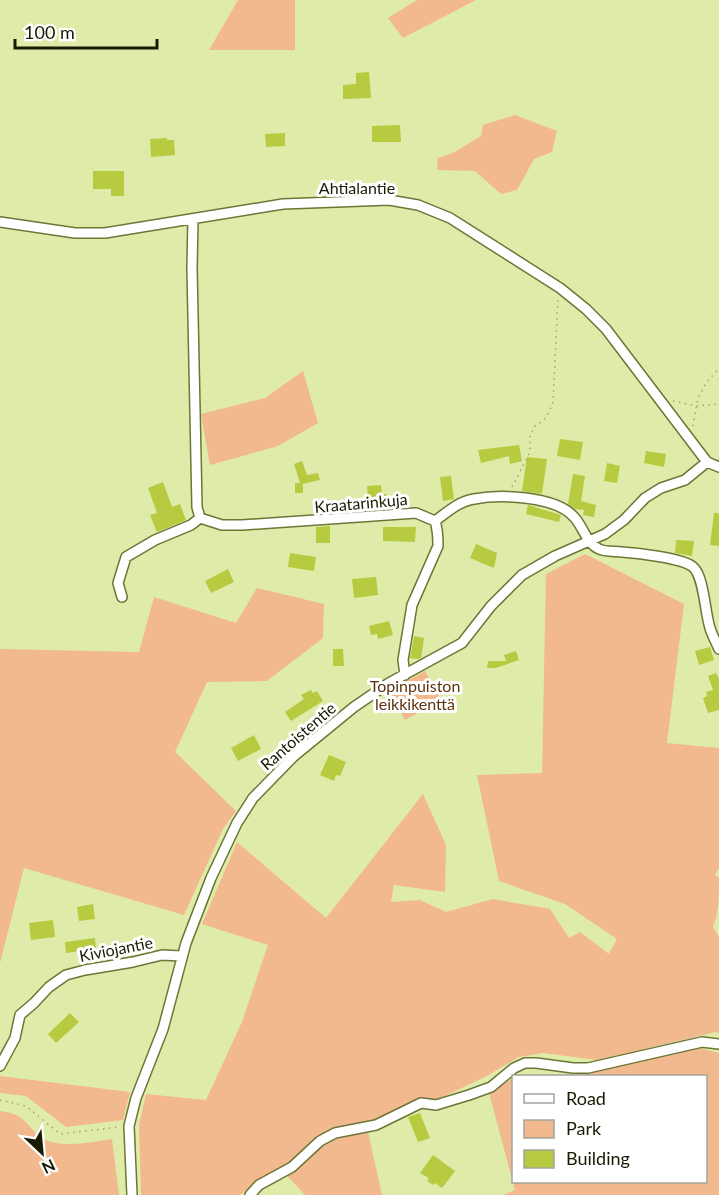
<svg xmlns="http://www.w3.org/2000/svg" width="719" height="1195" viewBox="0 0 719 1195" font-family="Lato,sans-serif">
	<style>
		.green { fill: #f2b88e }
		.building { fill: #b7ca40 }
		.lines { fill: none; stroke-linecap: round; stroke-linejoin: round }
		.minor-casing { stroke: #6c7636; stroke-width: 12 }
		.path { stroke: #9ca671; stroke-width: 1.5; stroke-dasharray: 1.5 4.5; stroke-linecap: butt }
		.minor { stroke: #fff; stroke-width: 9 }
		.labels { text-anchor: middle; stroke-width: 6; stroke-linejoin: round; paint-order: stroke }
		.street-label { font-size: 16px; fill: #171b02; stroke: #fff }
		.park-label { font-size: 16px; fill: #5d3412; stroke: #fff }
	</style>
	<rect width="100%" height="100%" fill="#dfeca9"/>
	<path class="green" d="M238,0H295V50H209Z
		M417,0H476L403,38L388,18Z
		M515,115L557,131L552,152L534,159L517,190L501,194L475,171L437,170L438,158L453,153L481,136L483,125Z
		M303,371L318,423L278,446L210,465L201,414L265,398Z
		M585,554L684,604L667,743L719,748V868L715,875L719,878C719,894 719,913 713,927L719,937V1033L716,1032L597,1060L543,1053L519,1057L485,1077L368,1132L382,1195H305L279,1167L240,1195H141L139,1125L146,1094L206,1100L242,1022L268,945L202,924L237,842L326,918L423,794L446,845L445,892L394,885L391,902L420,900L446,912L493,899L550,909L569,938L580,932L609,954L617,939L565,904L499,881L477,775L542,773L546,574Z
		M257,588L324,604L323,638L267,681L207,682L175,752L236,811L223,829L184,915L24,868L0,963V649L139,652L154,597L236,623Z
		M425,671L441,700L405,720L389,691Z
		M700,1048L719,1053V1195H503L515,1190L489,1093L513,1078L514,1182H706V1076H572Z
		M0,1076L130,1092L123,1120L66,1127L26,1096L0,1093Z
		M0,1111C26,1114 24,1124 42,1138C58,1149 94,1142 112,1139L119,1195H0Z"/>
	<path class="building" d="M369,72L371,98L343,99V85L356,84V73Z
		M400,125L401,142H372V126Z
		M285,133V146L266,147L265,134Z
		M167,138V140H174L175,155L151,157L150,139Z
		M93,171H124V196H111V189H93Z
		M560,439L583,442L580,460L557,456Z
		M519,445L522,461L510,464L509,456L481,463L478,450Z
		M646,451L666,454L664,467L644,463Z
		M527,457L547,459L542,494L522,491Z
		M302,461L307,475L318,473L320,480L303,484V493H295V483H300L294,464Z
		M607,463L620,466L617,483L604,481Z
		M573,474L585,476L581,501L596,505L594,517L583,515L584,510L575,509L568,504Z
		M451,476L454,499L443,501L440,477Z
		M163,482L172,507L180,504L186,520L157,532L150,515L157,513L148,488Z
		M381,485L382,494H387L388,502H383L384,508L369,509L367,486Z
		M528,505L561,515L559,522L526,514Z
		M714,513H719V546L710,545Z
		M330,526V543H316V527Z
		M383,527H416L415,542L383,541Z
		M676,540L694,541L692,556L675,553Z
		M476,544L497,553L494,568L470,558Z
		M290,553L316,557L314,571L288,567Z
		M228,569L234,582L211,593L205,581Z
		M376,577L378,595L354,598L352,579Z
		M389,621L393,635L378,639L377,634L371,635L369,626Z
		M414,636L424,638L421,658L418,659L410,658Z
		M710,647L714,660L699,665L695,651Z
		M333,649H343L344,666H333Z
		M516,651L519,660L496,668H487L488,661H506L504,655Z
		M716,673L719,679V710L708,713L703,698L707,696L706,692L713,690L708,676Z
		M311,690L313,693L317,691L323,701L291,721L285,712L304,699L301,695Z
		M254,735L261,749L238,761L231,748Z
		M329,755L346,762L340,776L336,775L334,781L320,775Z
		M93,904L95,919L79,921L77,907Z
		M53,920L55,937L31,940L29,923Z
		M95,938L96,949L66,953L65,942Z
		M70,1013L79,1022L56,1043L48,1034Z
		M420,1113L430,1138L418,1142L408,1117Z
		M433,1155L455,1171L442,1188L435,1183L433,1185L427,1181L429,1178L420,1173Z"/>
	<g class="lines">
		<g class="minor-casing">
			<path id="minor" d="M193,219L192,268L197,507L200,518
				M0,222L75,233H105L283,204L389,200L418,205L450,218L560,288L586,309L606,329L707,462L719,467
				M435,521C446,513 459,501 474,499C500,494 556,496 574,517C583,526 586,543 599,549C605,552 615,551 622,552C636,553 683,558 693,567C704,576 705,613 710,628C712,635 716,642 719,649
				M122,597L118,583L126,557L155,540L191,525L200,518L222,525H242L416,513L435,521C438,530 438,537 438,546L412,605L403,660L405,675
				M0,1066L15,1038L20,1015L34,1003L49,987L66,975L85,970L133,962L162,955L181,956
				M132,1195L129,1126L136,1098L163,1029L186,943L211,878L237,823L253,798L294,756L354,707L389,683L462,643L491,606L522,575L555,556L605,534L624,520L645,498L661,488L685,480L707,462
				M250,1195L259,1185L292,1167L320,1141L335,1133L376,1125L421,1103L436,1105L469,1095L491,1087L514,1068L525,1063H536L573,1068H588L702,1042L719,1044"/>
		</g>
		<path class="path" d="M673,401L697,406L719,404
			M693,426L698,398L706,383L719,368
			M512,487L530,452V436L535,426L543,421L548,414L553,402L558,298
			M0,1100L26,1106L60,1134L119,1127"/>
		<use href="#minor" class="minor"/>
	</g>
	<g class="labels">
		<g class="street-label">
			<text x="357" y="194">Ahtialantie</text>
			<text transform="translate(361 503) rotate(-5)" y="6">Kraatarinkuja</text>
			<text transform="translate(298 736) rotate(-41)" y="6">Rantoistentie</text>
			<text transform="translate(116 949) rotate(-11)" y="6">Kiviojantie</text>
		</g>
		<g class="park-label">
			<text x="415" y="692">Topinpuiston<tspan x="415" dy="18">leikkikenttä</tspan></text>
		</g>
	</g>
	<rect x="512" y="1075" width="195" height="108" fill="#ffffff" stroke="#a2a49a" stroke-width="1.5"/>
	<rect x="524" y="1094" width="30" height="9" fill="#ffffff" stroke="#a2a49a" stroke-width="1.5"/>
	<text x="566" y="1105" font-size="18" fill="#171b02">Road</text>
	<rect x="524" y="1120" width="30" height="18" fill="#f2b88e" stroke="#a2a49a" stroke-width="1.5"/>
	<text x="566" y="1135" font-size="18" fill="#171b02">Park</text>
	<rect x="524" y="1150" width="30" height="18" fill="#b7ca40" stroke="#a2a49a" stroke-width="1.5"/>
	<text x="566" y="1165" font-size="18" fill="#171b02">Building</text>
	<g transform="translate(42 1153) rotate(154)" stroke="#ffffff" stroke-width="4.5" paint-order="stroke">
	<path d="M0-4.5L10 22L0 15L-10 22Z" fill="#171b02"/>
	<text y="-9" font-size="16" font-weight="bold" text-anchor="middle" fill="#171b02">N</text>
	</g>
	<path d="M15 39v9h142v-9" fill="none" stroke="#171b02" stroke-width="3"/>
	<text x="24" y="39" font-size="18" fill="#171b02" stroke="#ffffff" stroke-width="4.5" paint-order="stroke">100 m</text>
</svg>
